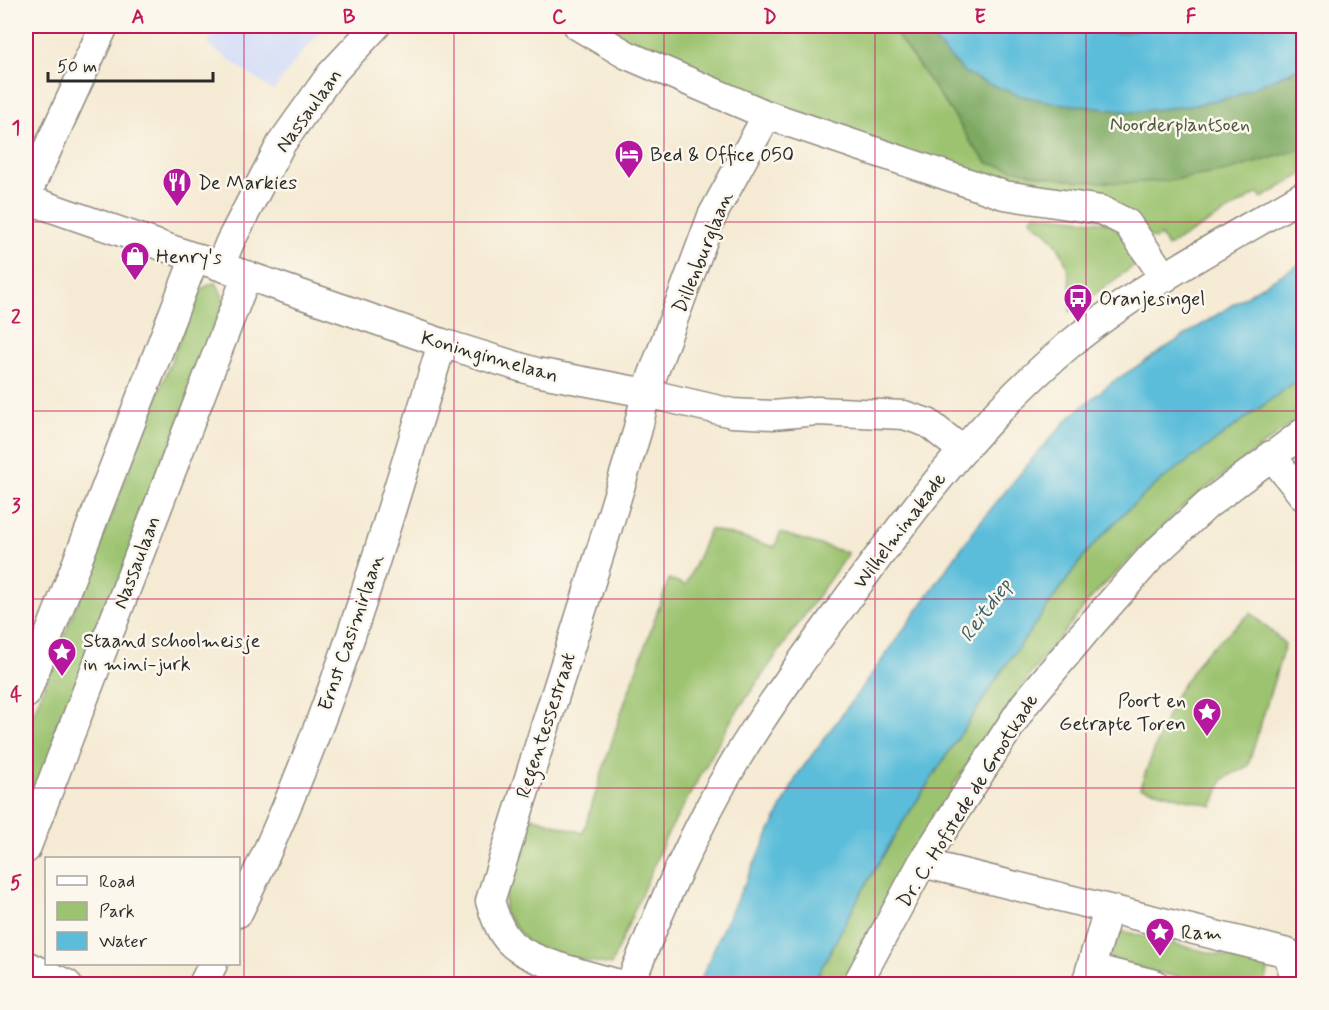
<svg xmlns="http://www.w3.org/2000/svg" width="1329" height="1010" viewBox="0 0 1329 1010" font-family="Mynerve,sans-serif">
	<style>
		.built { fill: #d0daf9 }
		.green { fill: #9cc36f; stroke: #64774d; stroke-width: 1.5 }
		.forest { fill: #7da962; stroke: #546a46; stroke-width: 1.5 }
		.water { fill: #5bbdda; stroke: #437482; stroke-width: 1.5 }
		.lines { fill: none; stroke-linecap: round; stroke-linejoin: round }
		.minor-casing { stroke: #908a7f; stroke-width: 31 }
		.minor { stroke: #fff; stroke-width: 28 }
		.grid { fill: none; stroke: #c2185b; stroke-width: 1.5; stroke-opacity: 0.55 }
		.labels { text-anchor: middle; stroke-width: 5; stroke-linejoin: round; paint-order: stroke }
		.street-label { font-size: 20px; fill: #2b2b2b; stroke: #fbf7ec }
		.park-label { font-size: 20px; fill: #4d593f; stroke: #fbf7ec }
		.poi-label { font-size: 20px; fill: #2b2b2b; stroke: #fbf7ec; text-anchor: start }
		.water-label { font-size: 21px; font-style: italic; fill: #3c5e68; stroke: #fbf7ec }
		.neatline { fill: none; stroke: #c2185b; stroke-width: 2 }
		.grid-label { font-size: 20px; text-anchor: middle; font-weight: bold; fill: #c2185b }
	</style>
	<rect width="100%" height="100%" fill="#fbf7ec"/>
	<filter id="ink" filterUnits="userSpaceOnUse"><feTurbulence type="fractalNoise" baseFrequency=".0167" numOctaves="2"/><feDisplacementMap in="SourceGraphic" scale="12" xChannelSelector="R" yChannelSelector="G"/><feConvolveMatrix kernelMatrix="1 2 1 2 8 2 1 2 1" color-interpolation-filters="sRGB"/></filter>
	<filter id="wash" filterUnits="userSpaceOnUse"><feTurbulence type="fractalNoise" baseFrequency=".008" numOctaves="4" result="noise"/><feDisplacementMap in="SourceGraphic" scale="24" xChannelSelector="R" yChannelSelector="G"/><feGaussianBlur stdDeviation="1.35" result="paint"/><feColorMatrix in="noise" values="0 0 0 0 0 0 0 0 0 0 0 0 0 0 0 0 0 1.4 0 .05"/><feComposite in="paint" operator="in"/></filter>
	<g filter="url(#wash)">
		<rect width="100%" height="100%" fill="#f5ead3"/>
		<path class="built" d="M219,26H326L304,50L273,91L207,44Z"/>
		<path class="green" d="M597,26H1303V174L1262,198L1258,193L1167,247L1161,236L1155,239L1020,188L886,146L672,63Z
			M1034,214L1108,223L1119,231L1139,262L1070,312C1072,284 1070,257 1049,235C1043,228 1035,227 1031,219Z
			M216,282L225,301L26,827V732L83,589L190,312C196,297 199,287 216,282Z
			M1303,376V415L1183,506L1092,597L1030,675L953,786L954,799L949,806L940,808L881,909L842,984H813L861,893L903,822L1005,666L1086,553L1124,513L1158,483Z
			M710,529L775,547L780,533L848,553L733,717L665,839L611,965L546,954L528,943L504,913L506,882L528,816L583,833L621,713L669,579L686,585Z
			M1251,613L1285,644L1248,766L1223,779L1213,806L1140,787L1174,698L1204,654Z
			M1116,932H1126L1269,967L1265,984H1206L1123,964L1114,960L1109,955Z"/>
		<path class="forest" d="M890,26H920L965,73L1022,96L1056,103L1133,112L1188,106L1291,73L1303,66V149L1227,171L1167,181L1127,183L1077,181L1037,175L988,163L973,146L955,117Z"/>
		<path class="water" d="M920,26H1068L1082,31L1125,33L1151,26H1303V66L1233,97L1188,106L1133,112L1056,103L1022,96L989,84L965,73Z
			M1303,262V376L1158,483L1124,513L1086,553L1005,666L903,822L861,893L813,984H699L720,934L798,774L872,674L977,526L1038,452L1072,415L1111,383L1257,289Z"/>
	</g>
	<g filter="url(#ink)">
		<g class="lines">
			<g class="minor-casing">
				<path id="minor" d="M578,26L627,55L767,115L1004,195L1101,210L1127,223L1165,278
					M26,196L104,26
					M26,199L442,343L536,372L646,393L732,413L773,415L817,411L904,415L928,423L962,450
					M220,266L230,242L281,144L331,74L376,26
					M1271,455L1304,497
					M26,694L195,257
					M26,849L247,275
					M922,863L1288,953L1294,976L1291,984
					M238,913C328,732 384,536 442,343
					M26,965L67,984
					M1091,968L1155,984
					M203,984L213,964
					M619,984C592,976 528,962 510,942C499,931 495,916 490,901L600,553L637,432L646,393L712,216L767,115
					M630,984C661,907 694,830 737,758C775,696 819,637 862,579C924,494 989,412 1070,344C1139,287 1226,241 1304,195
					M857,984L922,863L1024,705L1084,633L1152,556L1207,505L1304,432
					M1086,984L1108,910"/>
			</g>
			<use href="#minor" class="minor"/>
		</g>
	</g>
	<path class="grid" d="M244,26V984M454,26V984M664,26V984M875,26V984M1086,26V984M26,222H1304M26,411H1304M26,599H1304M26,788H1304"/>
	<defs>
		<g id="hotel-pin" transform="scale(1.5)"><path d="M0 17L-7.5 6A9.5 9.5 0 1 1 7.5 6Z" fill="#b5179e" stroke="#fbf7ec"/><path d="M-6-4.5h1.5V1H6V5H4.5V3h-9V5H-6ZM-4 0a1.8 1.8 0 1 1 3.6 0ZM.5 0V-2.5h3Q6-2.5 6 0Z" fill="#fff"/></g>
		<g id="restaurant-pin" transform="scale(1.5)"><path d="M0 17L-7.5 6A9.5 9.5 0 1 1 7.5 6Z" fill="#b5179e" stroke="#fbf7ec"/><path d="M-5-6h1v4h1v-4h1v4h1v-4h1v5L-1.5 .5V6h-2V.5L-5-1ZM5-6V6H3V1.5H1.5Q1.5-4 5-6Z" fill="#fff"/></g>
		<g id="shop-pin" transform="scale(1.5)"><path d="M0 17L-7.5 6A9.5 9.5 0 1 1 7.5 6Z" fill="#b5179e" stroke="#fbf7ec"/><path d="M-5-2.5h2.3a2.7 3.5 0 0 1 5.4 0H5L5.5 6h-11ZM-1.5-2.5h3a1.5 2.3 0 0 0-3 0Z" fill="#fff"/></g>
		<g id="bus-pin" transform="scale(1.5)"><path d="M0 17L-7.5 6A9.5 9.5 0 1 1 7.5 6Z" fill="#b5179e" stroke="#fbf7ec"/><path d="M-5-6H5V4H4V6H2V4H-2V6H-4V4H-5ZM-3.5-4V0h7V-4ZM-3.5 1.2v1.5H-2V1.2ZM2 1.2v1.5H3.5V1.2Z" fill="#fff"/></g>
		<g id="sight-pin" transform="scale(1.5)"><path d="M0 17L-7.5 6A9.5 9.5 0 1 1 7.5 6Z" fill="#b5179e" stroke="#fbf7ec"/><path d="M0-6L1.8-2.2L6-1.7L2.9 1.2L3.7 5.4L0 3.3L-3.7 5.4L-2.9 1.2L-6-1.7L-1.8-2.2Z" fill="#fff"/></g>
	</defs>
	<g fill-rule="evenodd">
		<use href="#hotel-pin" x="629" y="154"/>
		<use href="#restaurant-pin" x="177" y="182"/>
		<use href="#shop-pin" x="135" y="256"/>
		<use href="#bus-pin" x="1078" y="298"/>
		<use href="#sight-pin" x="62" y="652"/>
		<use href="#sight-pin" x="1207" y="712"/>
		<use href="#sight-pin" x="1160" y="932"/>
	</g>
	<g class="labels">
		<g class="street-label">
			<text transform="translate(308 110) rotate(-54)" y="7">Nassaulaan</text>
			<text transform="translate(702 252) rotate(-68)" y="7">Dillenburglaan</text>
			<text transform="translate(490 356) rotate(16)" y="7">Koninginnelaan</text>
			<text transform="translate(899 530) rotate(-53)" y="7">Wilhelminakade</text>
			<text transform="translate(136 562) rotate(-69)" y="7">Nassaulaan</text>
			<text transform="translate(350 632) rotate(-71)" y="7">Ernst Casimirlaan</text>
			<text transform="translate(545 725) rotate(-72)" y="7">Regentessestraat</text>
			<text transform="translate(967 800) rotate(-58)" y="7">Dr. C. Hofstede de Grootkade</text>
		</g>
		<g class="park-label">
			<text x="1180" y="131">Noorderplantsoen</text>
		</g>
		<g class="poi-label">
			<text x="650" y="161">Bed &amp; Office 050</text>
			<text x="198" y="189">De Markies</text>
			<text x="156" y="263">Henry's</text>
			<text x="1099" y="305">Oranjesingel</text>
			<text x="83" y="647">Staand schoolmeisje<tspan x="83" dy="23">in mini-jurk</tspan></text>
			<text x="1186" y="707" text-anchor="end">Poort en<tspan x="1186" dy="23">Getrapte Toren</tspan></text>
			<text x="1181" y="939">Ram</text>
		</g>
		<g class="water-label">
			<text transform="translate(985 610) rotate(-54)" y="7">Reitdiep</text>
		</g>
	</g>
	<rect width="1329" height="1010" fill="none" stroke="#fbf7ec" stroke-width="66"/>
	<rect x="45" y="857" width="195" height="108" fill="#fbf7ec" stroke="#a8a59f" stroke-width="1.5"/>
	<rect x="57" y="876" width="30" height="9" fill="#ffffff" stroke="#a8a59f" stroke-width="1.5"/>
	<text x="99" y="887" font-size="18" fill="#2b2b2b">Road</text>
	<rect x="57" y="902" width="30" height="18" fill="#9cc36f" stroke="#a8a59f" stroke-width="1.5"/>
	<text x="99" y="917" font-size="18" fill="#2b2b2b">Park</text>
	<rect x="57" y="932" width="30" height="18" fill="#5bbdda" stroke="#a8a59f" stroke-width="1.5"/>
	<text x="99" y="947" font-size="18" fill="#2b2b2b">Water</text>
	<path d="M48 72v9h165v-9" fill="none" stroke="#2b2b2b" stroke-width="3"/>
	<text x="57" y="72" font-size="18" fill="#2b2b2b" stroke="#fbf7ec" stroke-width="4.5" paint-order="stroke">50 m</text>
	<rect x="33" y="33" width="1263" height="944" class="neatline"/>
	<g class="grid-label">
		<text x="138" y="23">A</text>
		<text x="349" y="23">B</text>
		<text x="559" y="23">C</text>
		<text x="770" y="23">D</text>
		<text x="980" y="23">E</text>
		<text x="1191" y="23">F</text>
		<text x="16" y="134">1</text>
		<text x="16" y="323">2</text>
		<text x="16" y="512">3</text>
		<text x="16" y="701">4</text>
		<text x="16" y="889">5</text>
	</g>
</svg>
